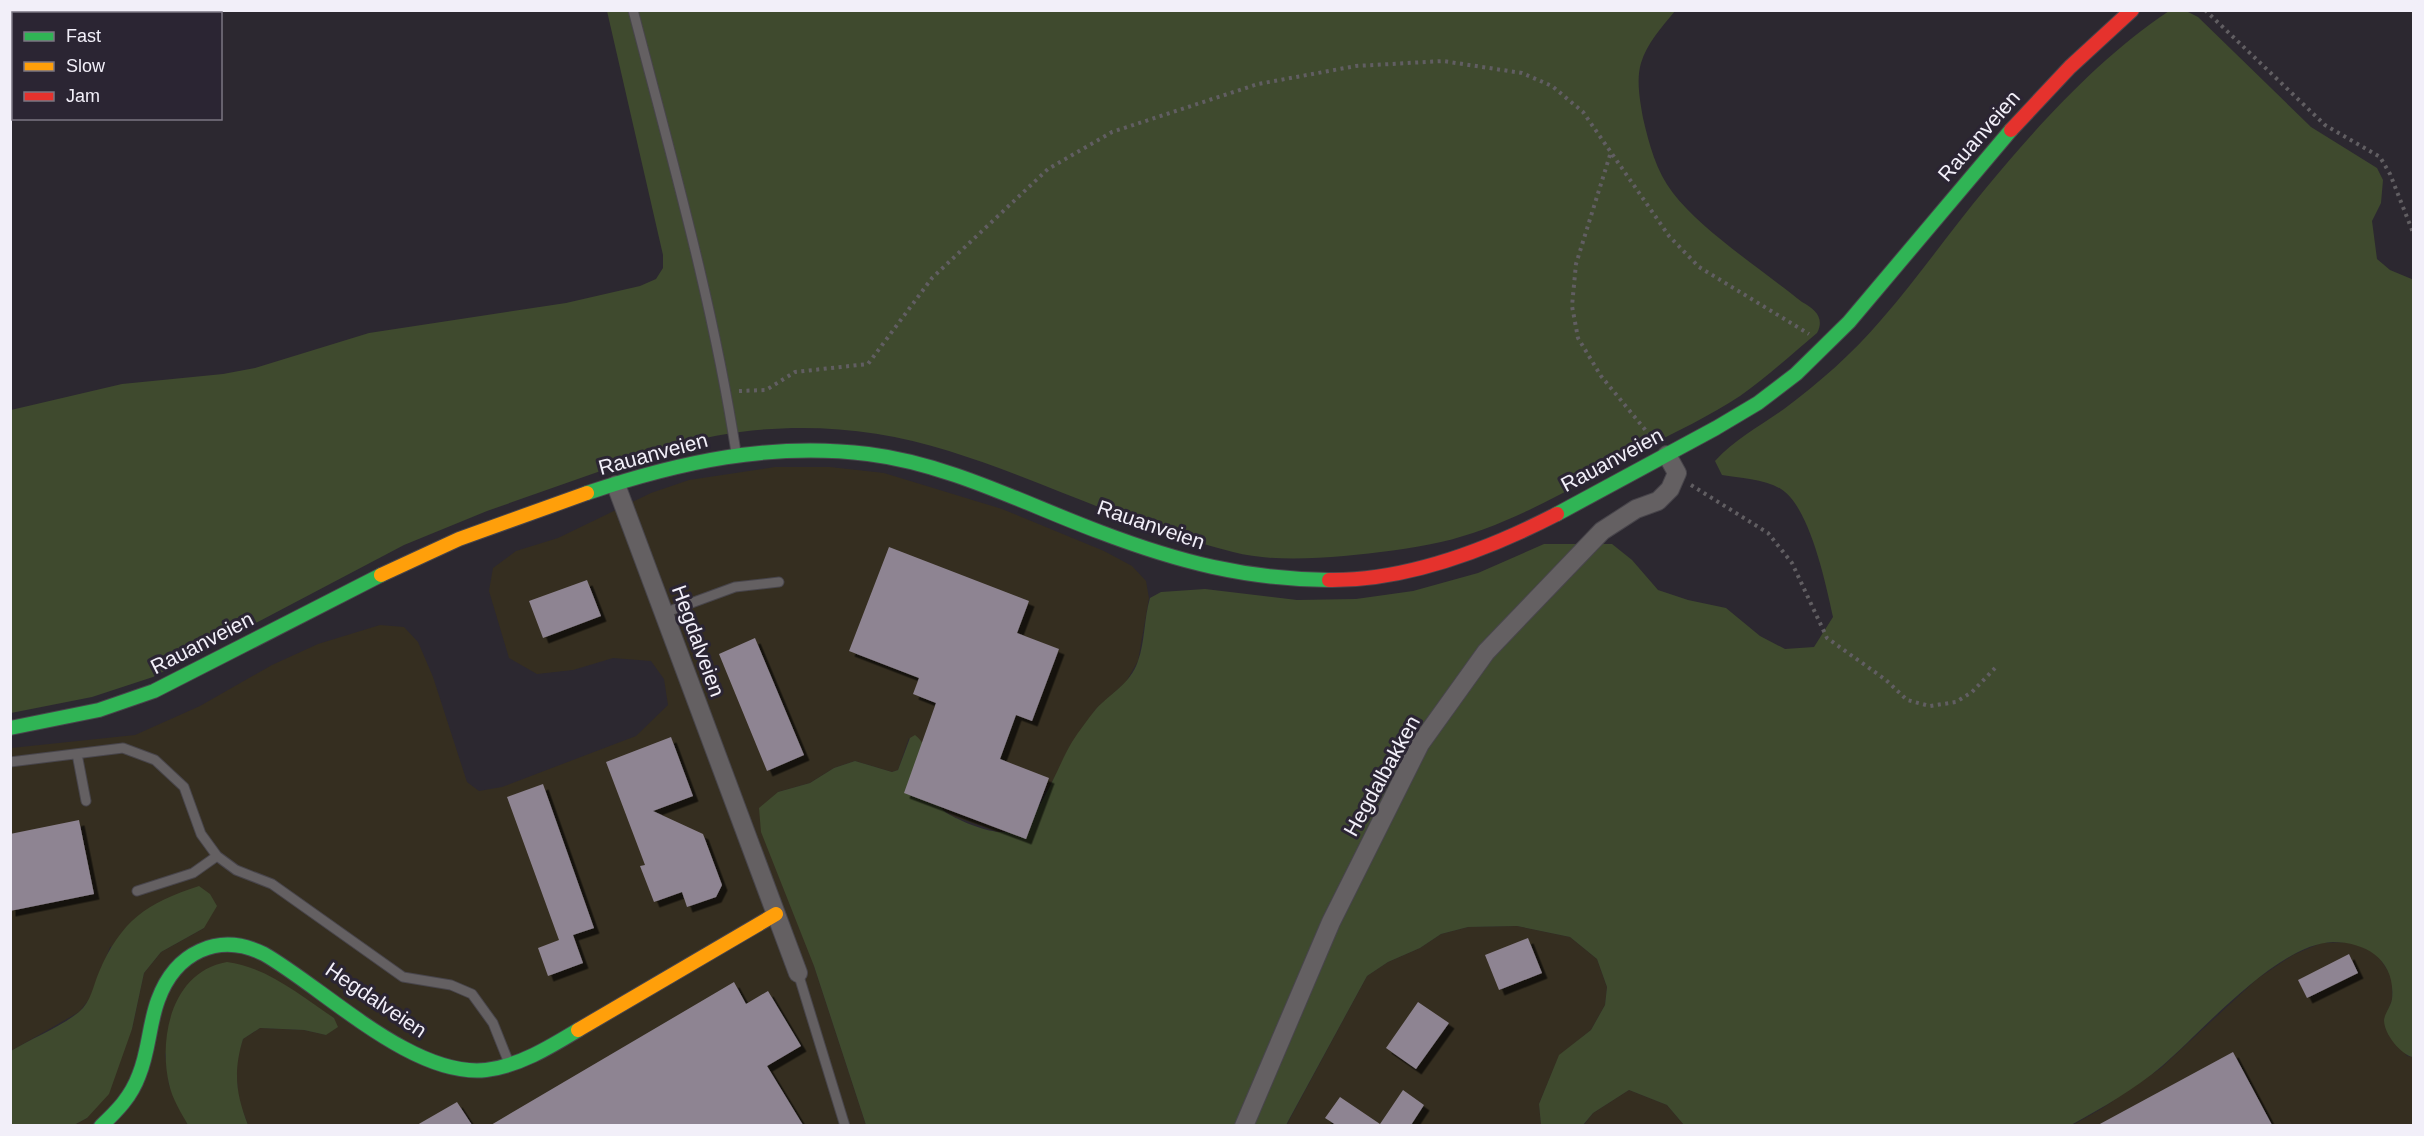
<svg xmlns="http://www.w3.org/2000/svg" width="2424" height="1136" viewBox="0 0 2424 1136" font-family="Helvetica,sans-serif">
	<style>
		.industrial { fill: #352e20 }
		.green { fill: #3f4a2e }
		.building { fill: #8e8492; filter: url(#shadow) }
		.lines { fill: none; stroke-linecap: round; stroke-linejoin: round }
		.lane-casing { stroke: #48454b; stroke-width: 11 }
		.street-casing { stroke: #48454b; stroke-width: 20 }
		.fast-casing { stroke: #48454b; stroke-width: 16 }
		.slow-casing { stroke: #48454b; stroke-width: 16 }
		.jam-casing { stroke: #48454b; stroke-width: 16 }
		.path { stroke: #615e62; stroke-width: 4; stroke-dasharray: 3 4.5; stroke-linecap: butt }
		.lane { stroke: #646062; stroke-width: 9 }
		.street { stroke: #646062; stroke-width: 18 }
		.fast { stroke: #30b455; stroke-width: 14 }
		.slow { stroke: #ff9f0a; stroke-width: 14 }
		.jam { stroke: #e5322d; stroke-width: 14 }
		.labels { text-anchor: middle; stroke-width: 6; stroke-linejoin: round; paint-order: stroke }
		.street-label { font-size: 21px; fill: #f2eff9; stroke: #2b2533 }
	</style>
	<defs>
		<filter id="shadow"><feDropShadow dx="5.5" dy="5.5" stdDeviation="0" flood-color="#0009"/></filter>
	</defs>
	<rect width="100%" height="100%" fill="#2c2830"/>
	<path class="industrial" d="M775,467H830L884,473L1002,509L1104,551L1132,566L1146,581L1149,598L1138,661L1126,682L1096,709L1027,823L1012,831L998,832L953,816L938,807L909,738L898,770L892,772L855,761L834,768L810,783L778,792L814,966L866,1125H248L238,1098L236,1061L243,1039L260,1028L304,1030L326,1035L271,977L165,1054L169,1085L188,1125H74L87,1118L132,1029L144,973L161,952L204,928L110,947L91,997L79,1012L11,1051V748L135,735L200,706L272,665L318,644L380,625L404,627L418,642L433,677L467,782L479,791L502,787L636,736L668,705L664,679L651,661L613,658L573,670L537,674L509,658L489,591L493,568L516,551L558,538L651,493L689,480Z
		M1517,926L1570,937L1597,959L1607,987L1605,1005L1591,1030L1559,1056L1539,1104L1541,1125L1286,1126L1367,976L1388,962L1420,948L1441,934L1468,927Z
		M2352,942L2377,954L2392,977V1000L2384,1021L2407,1056L2413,1057V1125L2071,1126L2101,1109L2161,1068L2257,979L2293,955L2321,943Z
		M1629,1090L1667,1105L1684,1125L1583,1126L1593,1113Z"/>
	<path class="green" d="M10,11L11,10L209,11L189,14H14L13,37H11Z
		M607,11H1675C1662,27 1647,43 1641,63C1636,80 1640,101 1643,118C1649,144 1656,171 1673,193C1701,230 1765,272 1802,302C1815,309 1825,318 1817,333C1792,354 1767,377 1740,396C1710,416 1675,432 1643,449C1581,483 1511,526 1441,542C1409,549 1377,553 1344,556C1308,559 1268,561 1233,552C1135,528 1045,481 949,451C858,422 761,420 669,447L487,511L404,545L153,677L92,697L11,713V410L122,384L223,374L255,368L369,333L566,303L640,286L656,279L663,268V255Z
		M2169,11H2186L2198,17L2311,127L2377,168L2383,180L2381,203L2372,221L2377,259L2390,270L2414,280L2413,1057C2401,1055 2384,1034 2384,1020C2385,1013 2391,1006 2392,999C2396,961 2367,942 2333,942C2277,944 2204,1030 2162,1066C2135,1089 2102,1108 2071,1125H1684L1667,1105L1629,1090L1593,1113L1583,1125H1541L1539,1104L1559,1055L1591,1030L1605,1005L1607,987L1597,959L1570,937L1517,926L1468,927L1441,934L1420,948L1388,962L1367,976L1286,1125H866L814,966L761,832L759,808L778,792L810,783L834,768L855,761L892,772L898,770L910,738L915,735C939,752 917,796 950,815C965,823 995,836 1011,831C1040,823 1057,766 1072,742C1079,731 1088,719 1096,709C1111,693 1131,683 1138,661C1145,642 1144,618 1150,598L1161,592L1205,589L1297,600L1356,599L1413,591L1478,573L1544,544H1612L1632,560L1658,590L1688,600L1726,608L1760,636L1785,649L1814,647L1833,617C1826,585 1810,507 1781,489C1765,479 1739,478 1722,475L1715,461C1735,439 1760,426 1784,409C1819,383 1853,353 1881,320C1918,278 1950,231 1986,188C2038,125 2101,56 2169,11Z
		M199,886L210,894L217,906L204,928L161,952L144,973L132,1029L109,1094L87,1118L74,1125H11V1051C32,1038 59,1028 79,1012C91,1002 93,986 99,972C121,921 146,903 199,886Z
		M227,962C267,967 301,996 334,1018L338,1027L326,1035L304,1030L260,1028L243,1039C233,1072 236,1094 248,1125H188C181,1113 172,1098 169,1084C158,1036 173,971 227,962Z"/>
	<path class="building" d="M889,547L1029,601L1017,633L1059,649L1032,721L1016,715L1000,759L1049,778L1026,839L904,793L936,703L913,694L919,678L849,651Z
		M587,580L601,616L543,638L529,601Z
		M755,638L804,755L767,771L719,654Z
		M671,737L693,796L653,811L703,834L722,885L716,897L687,907L682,892L654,902L640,866L645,865L606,762Z
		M543,784L594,928L573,935L583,963L548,976L538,948L559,940L507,797Z
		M79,820L94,894L10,911V834Z
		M1528,938L1542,973L1499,990L1485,955Z
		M2349,954L2358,973L2307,998L2298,980Z
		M734,982L746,1004L768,991L801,1046L767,1066L803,1125H491Z
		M1418,1002L1449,1023L1416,1069L1386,1048Z
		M2233,1052L2272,1125H2098Z
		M1403,1090L1424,1105L1411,1125H1336L1325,1118L1340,1097L1380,1124Z
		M457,1102L472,1125H417Z"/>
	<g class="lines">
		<g class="lane-casing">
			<path id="lane" d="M633,10C671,156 713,303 736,452
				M664,613L735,587L779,582
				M77,754L86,801
				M10,762L123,748L155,760L184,787L201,834L217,856L236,870L272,884L403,977L451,985L472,994L493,1023L509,1063
				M137,891L193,873L217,856
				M798,973L845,1126"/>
		</g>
		<g class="street-casing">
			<path id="street" d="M616,485L798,973
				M1244,1126L1331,922L1420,744L1486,652L1602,531L1636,509L1658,501L1670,489L1677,473L1667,455"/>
		</g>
		<g class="fast-casing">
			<path id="fast" d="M587,493C679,462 771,442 868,454C949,464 1025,504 1100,532C1179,562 1245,579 1329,580
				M1557,514L1716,428L1758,403L1796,374L1849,322L2011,130
				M10,728L99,710L154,691L381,575
				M101,1126C117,1111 131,1097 139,1075C149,1051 149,1024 158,1000C175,953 218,931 264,954C325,989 413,1078 486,1070C519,1066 550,1047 578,1030"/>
		</g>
		<g class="slow-casing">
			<path id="slow" d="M381,575L459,539L587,493
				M578,1030L776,914"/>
		</g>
		<g class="jam-casing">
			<path id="jam" d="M2011,130L2070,67L2132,10
				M1329,580C1407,581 1489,549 1557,514"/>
		</g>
		<path class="path" d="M2205,10L2325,125L2380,157L2390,174L2414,235
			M1610,155L1576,264L1572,306L1578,338L1601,376L1652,438
			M739,391L766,390L795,372L868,364L932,278L1048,169L1112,132L1258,84L1356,66L1443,61L1522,73L1552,86L1583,112L1669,236L1699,267L1809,334
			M1691,485L1768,533L1792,563L1827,638L1886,680L1907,700L1930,706L1956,702L1972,692L1997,666"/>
		<use href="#lane" class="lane"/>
		<use href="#street" class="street"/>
		<use href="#fast" class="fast"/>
		<use href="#slow" class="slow"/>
		<use href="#jam" class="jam"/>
	</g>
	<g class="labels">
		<g class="street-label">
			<text transform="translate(1979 136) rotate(-49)" y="7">Rauanveien</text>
			<text transform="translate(653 454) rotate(-15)" y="7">Rauanveien</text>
			<text transform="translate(1612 460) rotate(-28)" y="7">Rauanveien</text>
			<text transform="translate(1151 525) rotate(19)" y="7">Rauanveien</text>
			<text transform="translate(698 641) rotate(70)" y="7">Hegdalveien</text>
			<text transform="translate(202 643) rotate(-27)" y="7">Rauanveien</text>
			<text transform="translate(1382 776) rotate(-61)" y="7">Hegdalbakken</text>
			<text transform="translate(376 1000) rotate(34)" y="7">Hegdalveien</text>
		</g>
	</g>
	<rect width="2424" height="1136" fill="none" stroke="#f2eff9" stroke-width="24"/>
	<rect x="12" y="12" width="210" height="108" fill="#2b2533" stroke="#7b7682" stroke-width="1.5"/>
	<rect x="24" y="32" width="30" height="9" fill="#30b455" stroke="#7b7682" stroke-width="1.5"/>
	<text x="66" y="42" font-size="18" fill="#f2eff9">Fast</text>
	<rect x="24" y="62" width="30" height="9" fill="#ff9f0a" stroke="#7b7682" stroke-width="1.5"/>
	<text x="66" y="72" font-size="18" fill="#f2eff9">Slow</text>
	<rect x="24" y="92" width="30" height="9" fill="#e5322d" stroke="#7b7682" stroke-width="1.5"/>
	<text x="66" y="102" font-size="18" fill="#f2eff9">Jam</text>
</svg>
